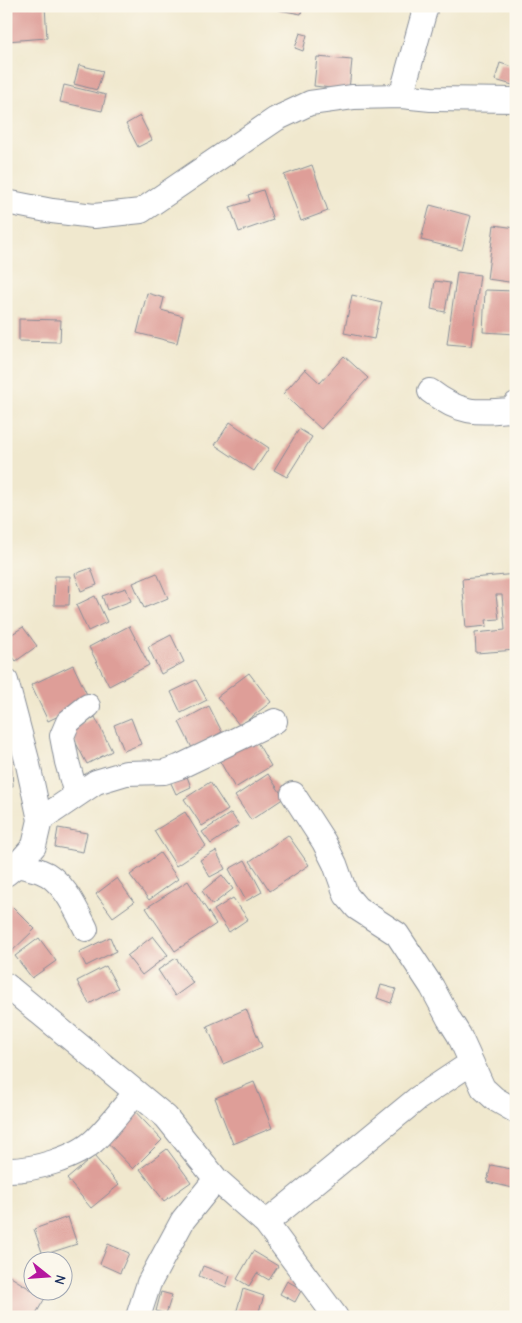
<svg xmlns="http://www.w3.org/2000/svg" width="522" height="1323" viewBox="0 0 522 1323" font-family="'Comic Neue',sans-serif">
	<style>
		.building { fill: #de9e98 }
		.lines { fill: none; stroke-linecap: round; stroke-linejoin: round }
		.minor-casing { stroke: #868c96; stroke-width: 26 }
		.minor { stroke: #fff; stroke-width: 24 }
	</style>
	<rect width="100%" height="100%" fill="#fbf7ec"/>
	<filter id="ink" filterUnits="userSpaceOnUse"><feTurbulence type="fractalNoise" baseFrequency=".02" numOctaves="2"/><feDisplacementMap in="SourceGraphic" scale="10" xChannelSelector="R" yChannelSelector="G"/><feConvolveMatrix kernelMatrix="1 2 1 2 8 2 1 2 1" color-interpolation-filters="sRGB"/></filter>
	<filter id="wash" filterUnits="userSpaceOnUse"><feTurbulence type="fractalNoise" baseFrequency=".0096" numOctaves="4" result="noise"/><feDisplacementMap in="SourceGraphic" scale="20" xChannelSelector="R" yChannelSelector="G"/><feGaussianBlur stdDeviation="1.12" result="paint"/><feColorMatrix in="noise" values="0 0 0 0 0 0 0 0 0 0 0 0 0 0 0 0 0 1.4 0 .05"/><feComposite in="paint" operator="in"/></filter>
	<g filter="url(#wash)">
		<rect width="100%" height="100%" fill="#f0e8ce"/>
		<g id="blocks">
			<path class="building" d="M6,6H45L47,38L6,41Z
				M279,6H303L301,14L279,10Z
				M300,33L307,35L303,51L295,48Z
				M317,57L352,60L349,90L314,86Z
				M500,63L516,68V86L495,80Z
				M79,65L103,71L97,90L74,84Z
				M64,85L106,95L102,111L60,102Z
				M140,116L152,140L138,147L126,124Z
				M312,165L328,211L301,221L284,175Z
				M263,190L273,220L239,232L230,207L250,201L248,195Z
				M430,205L471,216L462,250L421,240Z
				M494,225L516,228V283L487,279Z
				M457,272L480,275L471,346L447,344Z
				M435,281L450,283L445,312L431,309Z
				M485,290L516,291V334L483,332Z
				M147,293L164,298L161,310L183,316L177,343L137,333Z
				M352,295L382,302L374,339L344,333Z
				M19,319L61,320L60,342L19,341Z
				M344,356L368,378L321,429L283,394L305,369L320,383Z
				M230,422L269,448L254,471L215,445Z
				M299,429L312,437L287,477L274,470Z
				M91,568L97,585L81,591L75,574Z
				M157,573L168,598L144,608L133,583Z
				M516,574V650L476,653L475,633L505,630L502,595H496L499,619L486,620L487,626L466,628L462,579Z
				M55,576H70L69,605H54Z
				M126,588L131,601L107,610L102,596Z
				M95,596L107,622L88,631L76,605Z
				M129,626L149,665L109,686L89,647Z
				M23,627L37,646L16,661L6,648V638Z
				M171,635L184,662L161,674L148,647Z
				M73,665L90,701L48,721L31,685Z
				M249,673L271,702L240,726L217,697Z
				M196,680L207,700L181,713L171,692Z
				M209,706L222,732L192,748L179,722Z
				M95,717L112,751L87,764L69,730Z
				M131,718L141,744L124,751L114,725Z
				M254,737L271,766L235,788L218,758Z
				M11,758L13,786L6,787V759Z
				M186,774L191,787L176,794L170,781Z
				M268,774L284,798L251,820L235,796Z
				M210,782L228,810L202,826L184,799Z
				M185,812L206,846L176,866L154,831Z
				M231,813L239,825L211,844L202,832Z
				M58,828L87,833L83,852L55,847Z
				M288,835L309,865L270,891L250,861Z
				M216,851L225,869L210,877L200,860Z
				M160,853L178,879L149,900L130,875Z
				M245,860L262,892L246,901L229,869Z
				M222,875L233,889L212,905L202,891Z
				M117,878L134,902L113,917L96,894Z
				M188,881L216,924L175,951L146,908Z
				M233,898L248,919L229,932L214,910Z
				M6,900L35,929L6,957Z
				M153,936L168,955L142,975L127,956Z
				M110,937L116,951L86,966L79,952Z
				M39,938L56,961L32,978L15,956Z
				M176,958L193,983L175,996L158,970Z
				M106,966L118,988L89,1004L77,981Z
				M381,985L396,989L391,1003L377,998Z
				M246,1009L262,1047L223,1064L207,1026Z
				M254,1082L272,1128L233,1144L215,1098Z
				M131,1107L162,1140L133,1169L101,1136Z
				M167,1149L191,1182L164,1201L140,1169Z
				M94,1156L119,1185L91,1208L67,1179Z
				M491,1165L516,1170L513,1188L487,1182Z
				M68,1217L77,1244L43,1255L34,1229Z
				M108,1244L129,1253L120,1273L100,1264Z
				M253,1251L278,1266L269,1280L257,1273L249,1286L237,1279Z
				M203,1266L230,1276L226,1287L199,1276Z
				M6,1274L45,1298L34,1317H6Z
				M287,1281L302,1289L295,1302L280,1294Z
				M243,1289L264,1296L257,1317H235Z
				M161,1292L172,1295L166,1314L156,1311Z"/>
		</g>
	</g>
	<g filter="url(#ink)">
		<use href="#blocks" fill-opacity="0" stroke="#868c96" stroke-width="1"/>
		<g class="lines">
			<g class="minor-casing">
				<path id="minor" d="M401,96L426,6
					M6,202L52,211L94,216L141,211L276,119L310,103L353,97L401,96L431,99L516,100
					M430,391C460,414 475,413 511,410L516,404
					M6,681L27,760L40,820
					M76,794L67,762L62,736L68,722L88,706
					M293,794L324,842L335,864L346,895L357,908L397,934L432,987L449,1019L459,1035L483,1088L495,1099L516,1111
					M17,865C25,867 33,868 40,871C63,879 76,909 86,929
					M6,874L17,865L34,846L40,820L96,782L126,773L164,772L179,767L275,721
					M6,985L166,1117L216,1179L266,1223L336,1317
					M6,1170C32,1171 77,1158 96,1139C110,1125 123,1108 136,1092
					M266,1223L417,1099L471,1063
					M138,1317L149,1283L183,1220L216,1179"/>
			</g>
			<use href="#minor" class="minor"/>
		</g>
	</g>
	<rect width="522" height="1323" fill="none" stroke="#fbf7ec" stroke-width="25"/>
	<g transform="translate(48 1276) rotate(107)"><circle r="24" fill="#fbf7ec" stroke="#a1a7b3"/>
	<path d="M0-4L9 19L0 12L-9 19Z" fill="#b5179e"/>
	<text y="-8" font-size="14" font-weight="bold" text-anchor="middle" fill="#1b2f5e">N</text>
	</g>
</svg>
